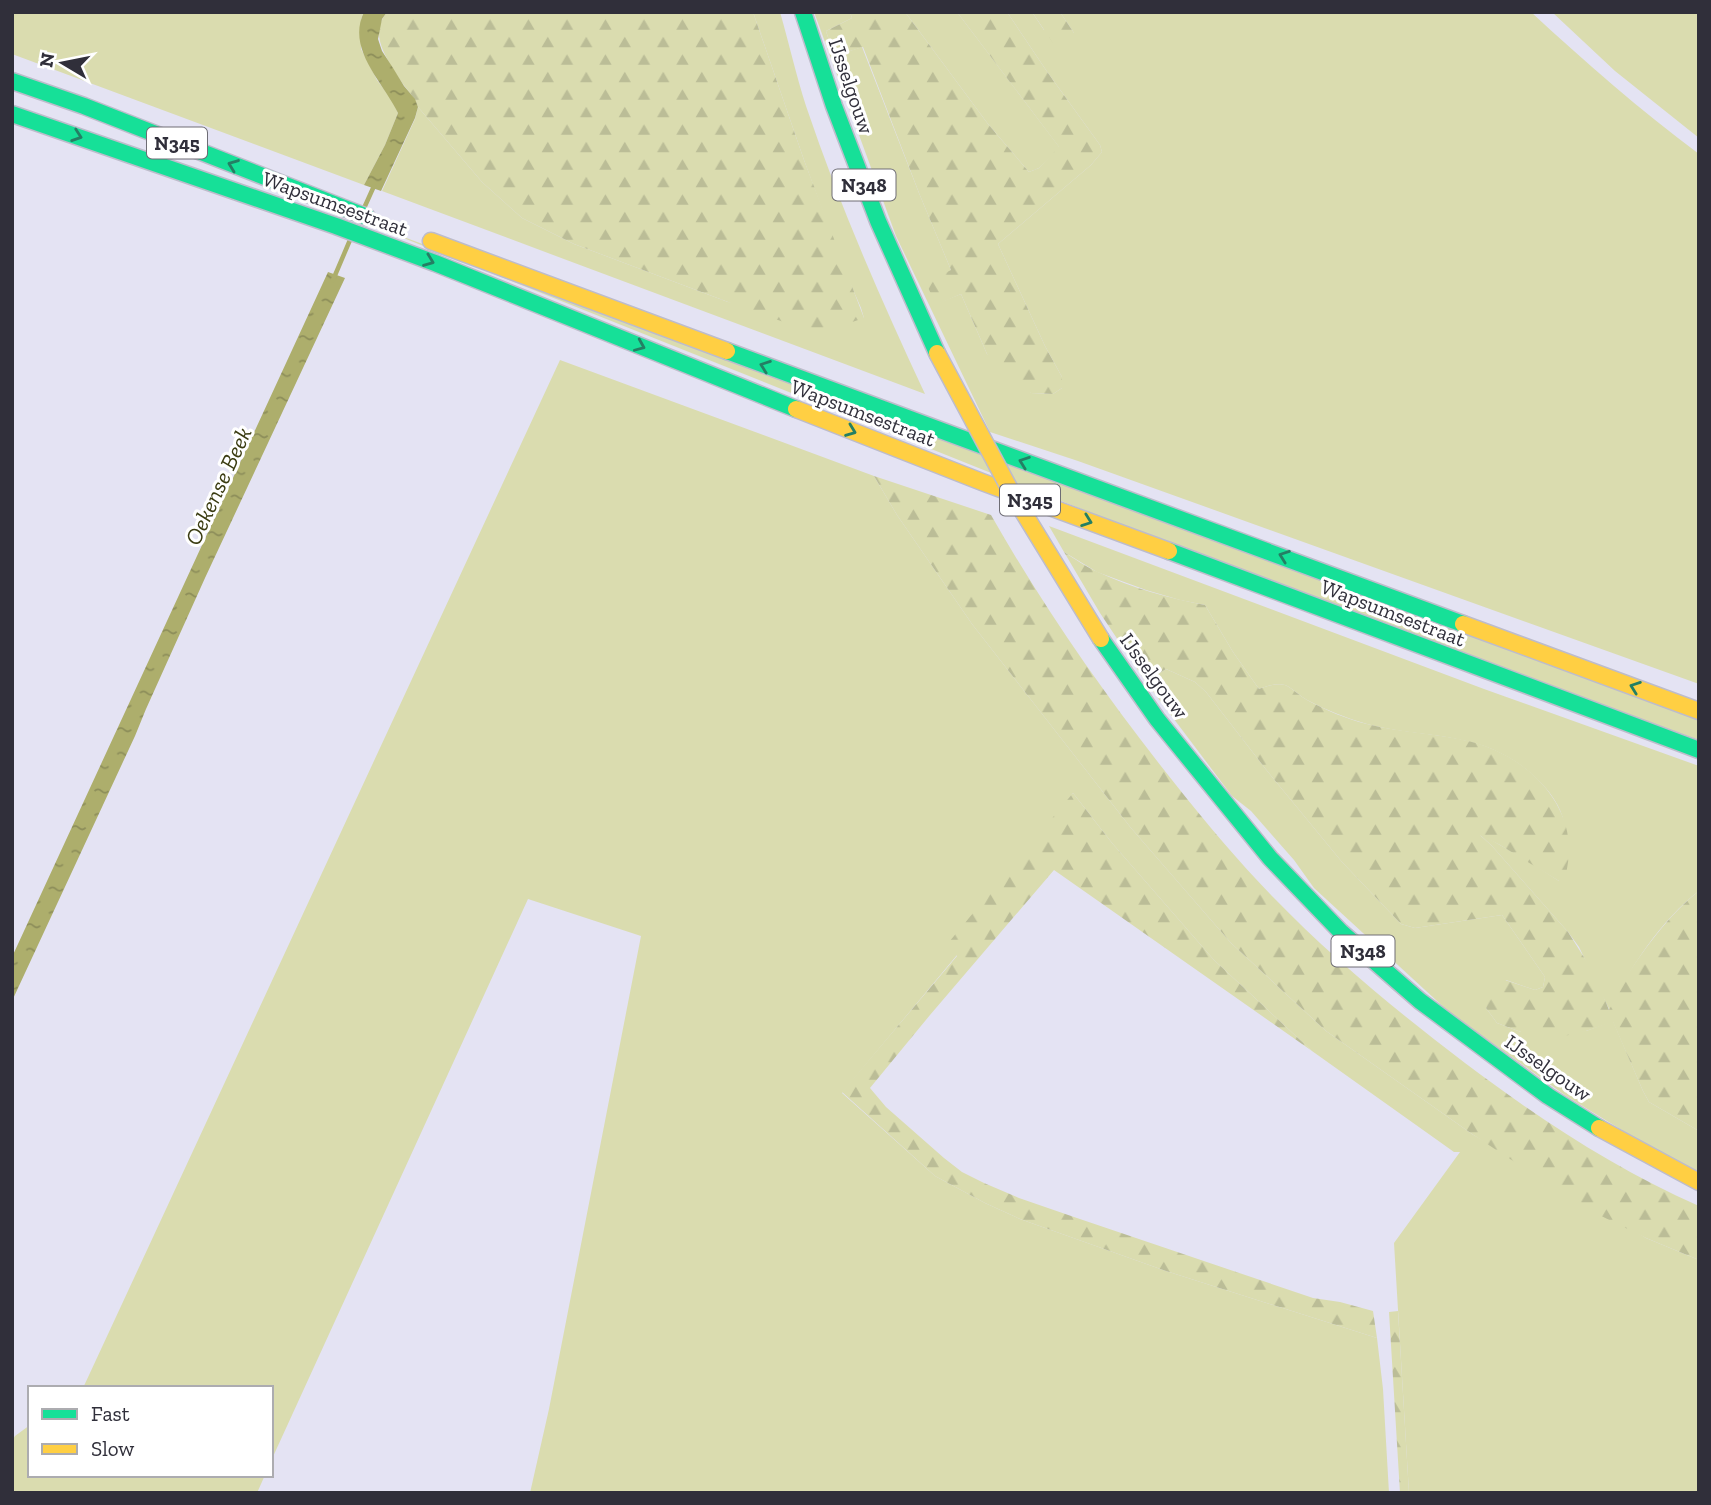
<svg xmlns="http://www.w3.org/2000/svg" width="1711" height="1505" viewBox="0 0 1711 1505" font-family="'Zilla Slab',serif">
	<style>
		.green { fill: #dadcaf }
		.forest { fill: url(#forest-firs) }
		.water { fill: url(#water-ripples) }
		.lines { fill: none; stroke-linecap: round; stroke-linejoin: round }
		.stream { stroke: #adae6c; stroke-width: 4.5 }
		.fast-casing { stroke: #bdbccb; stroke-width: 19 }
		.slow-casing { stroke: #bdbccb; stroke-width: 19 }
		.fast { stroke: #16e098; stroke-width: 16 }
		.slow { stroke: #ffcf43; stroke-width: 16 }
		.slow-bridge-casing { stroke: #bdbccb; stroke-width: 19; stroke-linecap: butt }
		.slow-bridge { stroke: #ffcf43; stroke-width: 16 }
		.oneway { stroke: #247f64 }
		.labels { text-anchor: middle; stroke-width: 6; stroke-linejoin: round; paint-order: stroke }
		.shield { fill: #fff; stroke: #6e6d75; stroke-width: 2 }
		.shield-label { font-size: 19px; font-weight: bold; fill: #302f3a }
		.street-label { font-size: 21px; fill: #302f3a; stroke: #fff }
		.water-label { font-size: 23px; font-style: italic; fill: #3b3c12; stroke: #fff }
	</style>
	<defs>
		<pattern id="forest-firs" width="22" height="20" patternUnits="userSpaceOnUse" patternTransform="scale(1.75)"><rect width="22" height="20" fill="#dadcaf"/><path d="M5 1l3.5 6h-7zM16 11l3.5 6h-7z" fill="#bbbd97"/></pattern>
		<pattern id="water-ripples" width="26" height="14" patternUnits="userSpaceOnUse" patternTransform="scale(1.75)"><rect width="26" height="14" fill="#adae6c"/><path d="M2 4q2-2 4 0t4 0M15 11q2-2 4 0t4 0" fill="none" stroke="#8d8e5a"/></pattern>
	</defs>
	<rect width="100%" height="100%" fill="#e4e3f3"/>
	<path class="green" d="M12,12H364L361,19V49L377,80L392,100L398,113L385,145L364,185L12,54Z
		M753,12H780C789,43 796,75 806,106C839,204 881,300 925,394L382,191L415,119L418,107L482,182L522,218L574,244L728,302L864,318L861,308L844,269L804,160Z
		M814,12H850L852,18L826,31L834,56L862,47L919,193L951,270L936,304L961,294L987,354L1031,393L1053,394L1062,388V377L1045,346L998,244L1091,165L1102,152L1100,145L1048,73L1007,12H1032L1044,30L1074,33L1060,12H1531C1585,62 1640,110 1699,154V684L1078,461L990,432L896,236Z
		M905,12H957L1060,148L1039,168L1029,172L988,124Z
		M1552,12H1699V138L1615,71Z
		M366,223L1699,718V740L1254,578Z
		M560,360L874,476L897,515L972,624L1131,828L1231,943L1326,1031L1472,1134L1646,1238L1699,1260V1493H1409L1394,1243L1460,1152H1454L1312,1051L1214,960L1112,843L1073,793L957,955L842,1093L935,1176L985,1203L1020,1219L1166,1271L1377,1338L1383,1389L1389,1493H530L549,1409L641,936L528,899L271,1461V1388H83Z
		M1049,526L1484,689L1699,766V891C1663,918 1627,970 1610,1011L1579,947L1568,932L1492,846L1477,832L1528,861L1559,881C1561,868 1567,834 1564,823C1561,806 1549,790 1536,778C1485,729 1429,740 1367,724C1346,718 1326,710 1307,700C1300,696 1292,688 1285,685C1276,683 1267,686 1259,689L1233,652L1205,605L1180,600L1146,590L1097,572L1064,552Z
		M1166,669L1195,682L1206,692L1268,772L1342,862L1401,924L1415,928L1502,915L1545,977L1543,987L1535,990L1506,980L1486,1008L1497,1023L1521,1032L1586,1031L1613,1021L1643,1091L1649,1102L1699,1131V1177L1566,1096L1449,1012L1314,888L1294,860L1251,811L1232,796L1146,682Z
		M30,1425V1475H265L257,1493H12V1441L15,1436Z"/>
	<path class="forest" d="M387,12H753L804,160L864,318L817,334L728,302L574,244L522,218L482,182L418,107C415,99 411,94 406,88C401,82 397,75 393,69C382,50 371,32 387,12Z
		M850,12H905L988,124L1029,172L1039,168L1059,147L957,12H1007L1048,73L1100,145L1102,152L1091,165L998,244L1045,346L1062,377V388L1053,394L1031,393L1009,385L1002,381L987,354L961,294L936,305L926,283L951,270L919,193L863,47L834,56L826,31L852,18Z
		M1032,12H1060L1074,33L1057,49Z
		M874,476L991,515C1045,610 1108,700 1176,785C1207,824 1239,862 1273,897C1332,958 1398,1012 1465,1063C1538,1118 1615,1169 1699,1206V1260L1646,1238L1583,1207L1472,1134L1326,1031L1231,943L1131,828L972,624L897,515Z
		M1064,552C1075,559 1086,567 1098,572C1132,588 1169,598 1205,605L1233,652L1259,689C1267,686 1276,683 1285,685C1292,688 1300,696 1307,700C1326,710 1346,719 1367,724C1401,733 1438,733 1472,742C1523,755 1572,799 1569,855C1568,864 1566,873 1565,881H1559L1500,845L1480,835L1492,846L1568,932L1594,973L1609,1010C1614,1002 1617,993 1621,985C1641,953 1669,914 1699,891V1131L1649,1102L1643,1091L1613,1022L1586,1031L1560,1037L1521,1032L1497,1023L1486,1008L1492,988L1505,980L1535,990L1543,987L1545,977L1502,915L1415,928L1401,924L1342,862L1268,772L1206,692L1195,682L1166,669L1146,682L1100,613Z
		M1073,793L1112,843L1214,960L1312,1051L1054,870L930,1015L870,1088L886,1107L944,1158L962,1172L984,1183L1019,1198L1074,1217L1313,1298L1340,1302L1373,1311L1377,1338L1166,1271L1020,1219L985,1203L935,1176L842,1092L957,956L949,942Z
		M1398,1311L1409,1493H1400L1389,1312Z"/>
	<path class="water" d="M364,12H387L382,19L378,39L382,51L393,68L404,86L415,99L418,107L415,118L381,191L364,185L385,145L398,113C383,82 346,49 364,12Z
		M328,272L345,278L205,578L146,709L135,736L12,1001V957Z"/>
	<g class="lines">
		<path class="stream" d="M365,206L374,186
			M333,280L350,240"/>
		<g class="fast-casing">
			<path id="fast" d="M803,12L834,106L878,221L937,353
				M12,81L84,106L367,217
				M12,114L336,226L435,263L796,409
				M727,351L1463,624
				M1169,551L1699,750
				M1101,639L1157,719L1270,858L1341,932L1420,1001L1548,1096L1599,1128"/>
		</g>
		<g class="slow-casing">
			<path id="slow" d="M431,241L727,351
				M796,409L982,482L1169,551
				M1463,624L1699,711
				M1599,1128L1699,1182"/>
		</g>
		<use href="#fast" class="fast"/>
		<use href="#slow" class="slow"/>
		<g class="slow-bridge-casing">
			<path id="slow-bridge" d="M937,353L1014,497L1101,639"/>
		</g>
		<use href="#slow-bridge" class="slow-bridge"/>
	</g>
	<defs><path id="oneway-chevron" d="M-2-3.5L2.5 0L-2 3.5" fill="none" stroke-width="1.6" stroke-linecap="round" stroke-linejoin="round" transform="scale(1.75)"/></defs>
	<g class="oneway">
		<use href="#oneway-chevron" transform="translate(77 136) rotate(19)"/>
		<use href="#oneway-chevron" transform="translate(233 165) rotate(-159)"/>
		<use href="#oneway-chevron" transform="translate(429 261) rotate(21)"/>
		<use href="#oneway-chevron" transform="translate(640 346) rotate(23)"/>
		<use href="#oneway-chevron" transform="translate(765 366) rotate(-160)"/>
		<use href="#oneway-chevron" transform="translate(851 431) rotate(21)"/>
		<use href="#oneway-chevron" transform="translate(1024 462) rotate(-160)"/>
		<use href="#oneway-chevron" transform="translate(1087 521) rotate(20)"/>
		<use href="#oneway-chevron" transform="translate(1284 556) rotate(-160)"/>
		<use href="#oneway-chevron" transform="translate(1635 687) rotate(-160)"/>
	</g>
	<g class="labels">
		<g class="shield">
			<rect x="147" y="127.5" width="60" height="31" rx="5"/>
			<rect x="832.5" y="169.5" width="63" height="31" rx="5"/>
			<rect x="1000" y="484.5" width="60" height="31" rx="5"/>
			<rect x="1331.5" y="935.5" width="63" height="31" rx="5"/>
		</g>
		<g class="shield-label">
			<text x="177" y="150">N345</text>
			<text x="864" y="192">N348</text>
			<text x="1030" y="507">N345</text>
			<text x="1363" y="958">N348</text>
		</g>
		<g class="street-label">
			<text transform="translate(851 86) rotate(71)" y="7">IJsselgouw</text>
			<text transform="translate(335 204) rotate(20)" y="7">Wapsumsestraat</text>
			<text transform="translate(863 413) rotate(21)" y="7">Wapsumsestraat</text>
			<text transform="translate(1393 613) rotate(21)" y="7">Wapsumsestraat</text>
			<text transform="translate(1154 676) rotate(54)" y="7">IJsselgouw</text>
			<text transform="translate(1548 1068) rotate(35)" y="7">IJsselgouw</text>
		</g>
		<g class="water-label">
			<text transform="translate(218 486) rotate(-65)" y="8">Oekense Beek</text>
		</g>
	</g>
	<rect width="1711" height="1505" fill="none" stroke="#302f3a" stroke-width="28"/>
	<rect x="28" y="1386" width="245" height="91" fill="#ffffff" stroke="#acacb0" stroke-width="2"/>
	<rect x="42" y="1409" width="35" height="10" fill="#16e098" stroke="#acacb0" stroke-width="2"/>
	<text x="91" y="1421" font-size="21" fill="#302f3a">Fast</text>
	<rect x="42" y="1444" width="35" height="10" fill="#ffcf43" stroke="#acacb0" stroke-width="2"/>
	<text x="91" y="1456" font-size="21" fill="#302f3a">Slow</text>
	<g transform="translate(63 63) rotate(280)" stroke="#ffffff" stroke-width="5" paint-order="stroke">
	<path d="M0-5L12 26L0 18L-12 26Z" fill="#302f3a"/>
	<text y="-10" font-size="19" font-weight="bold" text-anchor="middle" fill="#302f3a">N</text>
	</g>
</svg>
